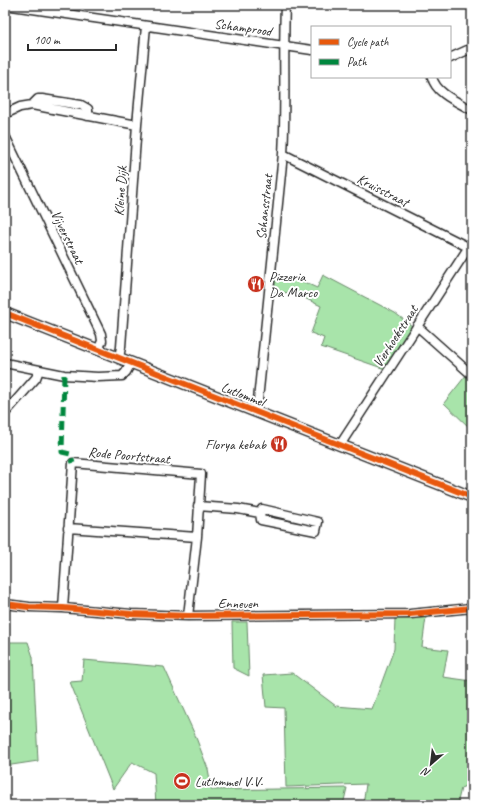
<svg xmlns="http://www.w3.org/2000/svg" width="477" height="810" viewBox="0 0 477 810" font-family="Caveat,sans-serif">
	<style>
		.green { fill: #a8e4aa; stroke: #6a886a }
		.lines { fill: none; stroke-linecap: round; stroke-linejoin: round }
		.minor-casing { stroke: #2b2b2b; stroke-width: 11 }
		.major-casing { stroke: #2b2b2b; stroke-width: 13 }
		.minor { stroke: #fff; stroke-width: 8 }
		.major { stroke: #fff; stroke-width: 10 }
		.quiet { stroke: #00873e; stroke-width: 5; stroke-dasharray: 10 5; stroke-linecap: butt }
		.cycleway-casing { stroke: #fff; stroke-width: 8 }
		.cycleway { stroke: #e8590c; stroke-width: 6 }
		.labels { text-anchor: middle; stroke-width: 4; stroke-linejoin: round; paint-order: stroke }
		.street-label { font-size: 14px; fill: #2b2b2b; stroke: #fff }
		.poi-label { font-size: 14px; fill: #2b2b2b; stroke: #fff; text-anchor: start }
	</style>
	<rect width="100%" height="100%" fill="#fff"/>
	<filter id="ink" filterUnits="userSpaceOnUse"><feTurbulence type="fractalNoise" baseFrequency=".025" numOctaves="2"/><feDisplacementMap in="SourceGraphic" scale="8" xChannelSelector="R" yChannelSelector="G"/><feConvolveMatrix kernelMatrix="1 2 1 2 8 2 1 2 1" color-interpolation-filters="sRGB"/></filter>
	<g filter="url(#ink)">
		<path class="green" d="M323,275L395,313L412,326L385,369L321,347L324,338L311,333L321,306L296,294L273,291L274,277L297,279L317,288Z
			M467,374L472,378V430L444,403Z
			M426,617L422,647L448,650L443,677L472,681V699L467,720L472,722V783L461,788L457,805H363L366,784L286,787L284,708L266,707L263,675L292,673L336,706L372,709L394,649L395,618Z
			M232,622H247L249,676L233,668Z
			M5,642H28L33,657L38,761L5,766Z
			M84,660L164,667L195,735L208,769L212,790L347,788L343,805H156L154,773L132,762L113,789L70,682L82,681Z"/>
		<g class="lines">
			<g class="minor-casing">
				<path id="minor" d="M5,5L312,50
					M450,58L472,48
					M432,77C436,94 458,102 472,110
					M32,105L38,99H42L81,105L88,109V116
					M5,114L20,107L32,105L137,125
					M5,136L101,334L102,341L98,350
					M283,154L472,249
					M417,326L472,375
					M119,358L121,347L137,125L146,26
					M5,363L64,375L98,377L122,376L126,372L131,363
					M254,411L258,400L283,154C286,104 283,55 285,5
					M5,413L36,378L39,370
					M340,445L472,242
					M198,506L238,509L260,513L261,520L316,531L318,522L262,509L260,513
					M68,528L197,537
					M5,604L29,607L63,608L131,614L188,616L410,614L472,608
					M63,608L73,463L201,474L197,537L188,616"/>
			</g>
			<g class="major-casing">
				<path id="major" d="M5,313L472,497"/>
			</g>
			<use href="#minor" class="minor"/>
			<use href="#major" class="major"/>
			<path class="quiet" d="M64,375L62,452L70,454L73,463"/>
			<g class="cycleway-casing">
				<path id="cycleway" d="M5,313L472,497
					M5,604L29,607L63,608L131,614L188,616L410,614L472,608"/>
			</g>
			<use href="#cycleway" class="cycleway"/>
		</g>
	</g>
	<defs>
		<g id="restaurant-disc" transform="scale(0.9)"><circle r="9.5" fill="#c8321e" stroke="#fff"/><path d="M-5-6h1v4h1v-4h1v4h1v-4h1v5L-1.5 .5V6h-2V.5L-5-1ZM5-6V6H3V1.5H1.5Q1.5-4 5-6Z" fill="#fff"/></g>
		<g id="stadium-disc" transform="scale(0.9)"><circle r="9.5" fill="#c8321e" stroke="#fff"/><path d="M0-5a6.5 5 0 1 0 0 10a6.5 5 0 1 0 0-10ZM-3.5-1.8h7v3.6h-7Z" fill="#fff"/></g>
	</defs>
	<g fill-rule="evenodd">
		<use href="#restaurant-disc" x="256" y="284"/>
		<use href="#restaurant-disc" x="279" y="444"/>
		<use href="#stadium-disc" x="182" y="781"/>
	</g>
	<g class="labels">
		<g class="street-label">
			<text transform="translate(243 27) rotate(8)" y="5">Schamprood</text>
			<text transform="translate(383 190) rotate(27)" y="5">Kruisstraat</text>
			<text transform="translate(120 191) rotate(-86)" y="5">Kleine Dijk</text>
			<text transform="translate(264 207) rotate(-84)" y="5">Schansstraat</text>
			<text transform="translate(68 237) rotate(64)" y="5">Vijverstraat</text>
			<text transform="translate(395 336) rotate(-57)" y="5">Vierhoekstraat</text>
			<text transform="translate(243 394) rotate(21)" y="5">Lutlommel</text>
			<text transform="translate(129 455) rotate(5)" y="5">Rode Poortstraat</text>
			<text x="238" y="608">Enneven</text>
		</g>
		<g class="poi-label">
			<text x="269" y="281">Pizzeria<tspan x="269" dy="16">Da Marco</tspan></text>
			<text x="266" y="449" text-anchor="end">Florya kebab</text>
			<text x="195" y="786">Lutlommel V.V.</text>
		</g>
	</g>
	<rect width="477" height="810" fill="none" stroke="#fff" stroke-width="20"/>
	<rect x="10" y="10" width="457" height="790" fill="none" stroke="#2b2b2b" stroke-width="1.5" filter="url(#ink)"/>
	<rect x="311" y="26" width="140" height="52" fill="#ffffff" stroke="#aaaaaa"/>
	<rect x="319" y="39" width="20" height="6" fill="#e8590c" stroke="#aaaaaa"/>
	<text x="347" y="46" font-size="12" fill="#2b2b2b">Cycle path</text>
	<rect x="319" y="59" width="20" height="6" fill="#00873e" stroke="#aaaaaa"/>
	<text x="347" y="66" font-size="12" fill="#2b2b2b">Path</text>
	<g transform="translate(431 764) rotate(208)" stroke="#ffffff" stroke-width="3" paint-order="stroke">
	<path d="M0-3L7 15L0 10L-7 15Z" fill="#2b2b2b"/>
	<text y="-6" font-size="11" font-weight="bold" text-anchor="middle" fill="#2b2b2b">N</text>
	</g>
	<path d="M28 44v6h88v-6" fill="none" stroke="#2b2b2b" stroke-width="2"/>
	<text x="34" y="44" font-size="12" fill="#2b2b2b" stroke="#ffffff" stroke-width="3" paint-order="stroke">100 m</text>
</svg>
